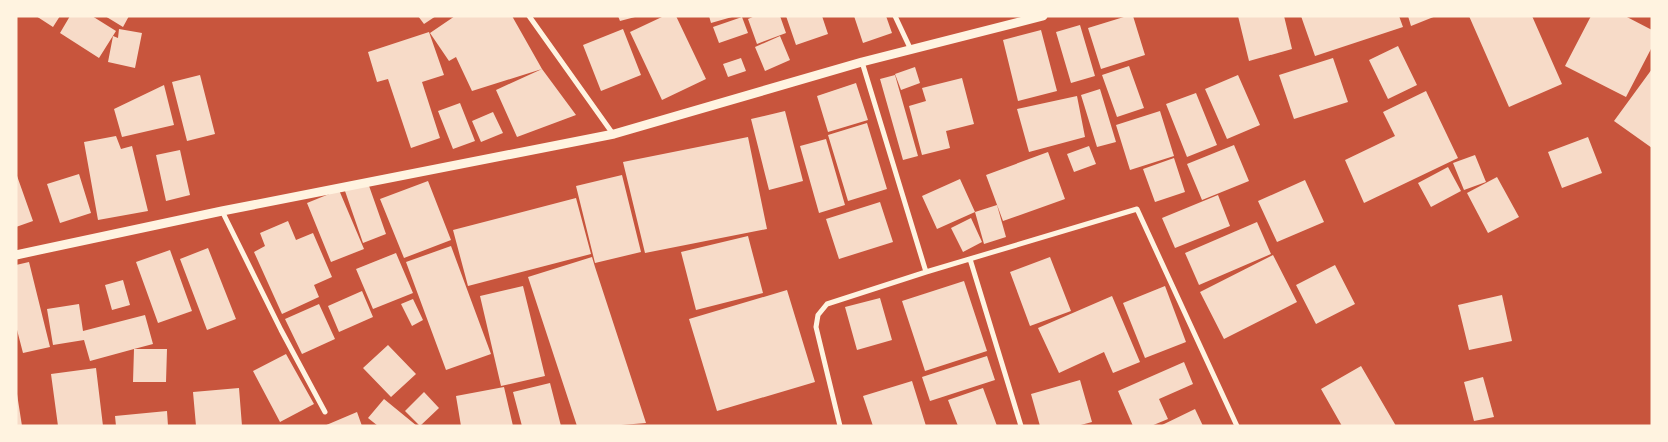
<svg xmlns="http://www.w3.org/2000/svg" width="1668" height="442" viewBox="0 0 1668 442" font-family="'PT Sans',sans-serif">
	<style>
		.building { fill: #f7dbc8 }
		.lines { fill: none; stroke-linecap: round; stroke-linejoin: round }
		.minor { stroke: #fff3e0; stroke-width: 5 }
		.tertiary { stroke: #fff3e0; stroke-width: 9 }
	</style>
	<rect width="100%" height="100%" fill="#c8553d"/>
	<path class="building" d="M36,16H60L53,27Z
		M70,16H92L116,31L99,58L60,33Z
		M105,16H129L123,27Z
		M418,16H436L424,24Z
		M455,16H512L542,69L472,91L456,57L449,61L430,33Z
		M618,16H635V17L620,21Z
		M664,16H676L706,79L662,100L630,32Z
		M709,16H732V17L711,23Z
		M755,16H780L786,33L757,44L748,19Z
		M786,16H822L828,34L796,45Z
		M854,16H886L892,33L863,43Z
		M1127,16H1133L1145,55L1101,69L1088,28Z
		M1238,16H1284L1292,49L1249,61Z
		M1301,16H1399L1403,27L1315,56Z
		M1408,16H1436L1411,26Z
		M1469,16H1532L1562,84L1509,107Z
		M1591,16H1625L1652,30V47L1626,97L1565,66Z
		M742,17L748,33L719,43L713,27Z
		M1080,25L1095,76L1071,83L1056,32Z
		M119,29L142,33L135,68L108,62L113,36L118,38Z
		M623,29L641,75L601,91L583,45Z
		M1041,30L1057,91L1018,101L1003,40Z
		M429,32L444,75L422,82L440,138L411,148L388,79L377,82L368,52Z
		M780,36L790,60L765,71L755,47Z
		M1398,46L1417,85L1388,99L1369,60Z
		M741,58L746,71L728,77L723,64Z
		M1333,58L1348,102L1294,119L1279,75Z
		M1129,66L1144,108L1117,117L1102,75Z
		M915,67L920,83L901,90L895,74Z
		M542,69L576,115L517,137L496,90Z
		M1652,69V148L1614,121Z
		M200,75L215,134L187,141L172,82Z
		M895,75L918,156L903,160L880,79Z
		M1238,75L1260,125L1227,139L1205,89Z
		M962,78L974,124L946,131L950,148L922,155L909,106L926,101L922,88Z
		M856,83L868,120L828,132L817,96Z
		M164,85L174,125L122,137L114,109Z
		M1100,89L1116,142L1097,147L1081,95Z
		M1426,91L1458,158L1364,203L1345,160L1395,136L1383,112Z
		M1196,93L1217,145L1187,157L1166,104Z
		M1077,96L1085,137L1029,152L1017,109Z
		M460,103L475,141L453,149L438,111Z
		M785,111L803,181L769,190L751,119Z
		M1160,111L1174,156L1130,170L1116,125Z
		M493,112L503,133L481,142L472,121Z
		M867,123L887,189L848,201L828,135Z
		M116,136L121,149L132,146L148,211L98,220L84,142Z
		M748,137L767,229L645,253L623,162Z
		M1588,137L1602,173L1562,188L1548,152Z
		M826,139L845,205L819,213L800,146Z
		M1234,145L1249,181L1202,200L1187,164Z
		M1089,146L1096,164L1074,172L1067,154Z
		M180,150L190,195L166,201L156,155Z
		M1048,152L1065,199L1003,221L986,175Z
		M1475,155L1486,182L1464,190L1453,163Z
		M1174,158L1185,192L1155,202L1143,169Z
		M1448,167L1461,191L1431,207L1418,183Z
		M16,173L33,221L16,227Z
		M79,174L91,213L60,223L47,184Z
		M622,175L641,252L595,263L576,186Z
		M1497,177L1519,217L1488,233L1467,193Z
		M960,179L975,212L997,205L1006,237L984,244L975,212L937,229L922,196Z
		M1305,180L1324,222L1277,242L1258,201Z
		M428,181L451,240L404,258L380,199Z
		M368,183L386,234L363,243L345,191Z
		M339,190L364,249L331,262L307,203Z
		M1218,195L1230,226L1175,248L1162,218Z
		M576,198L591,254L468,286L453,230Z
		M880,202L893,242L839,259L826,219Z
		M971,218L982,242L963,252L951,228Z
		M288,221L296,240L313,233L332,277L314,285L319,297L282,314L254,252L265,246L260,233Z
		M1257,222L1271,254L1199,285L1185,253Z
		M748,236L763,293L696,310L681,252Z
		M451,246L491,354L446,370L406,262Z
		M208,248L236,319L207,330L180,259Z
		M170,250L192,311L158,323L136,262Z
		M396,253L413,293L373,309L356,269Z
		M1273,255L1297,302L1224,339L1200,292Z
		M592,257L595,267L646,423L609,426H577L528,277Z
		M1050,257L1071,311L1030,326L1010,272Z
		M29,262L50,347L23,353L16,326V265Z
		M1335,265L1355,304L1316,324L1296,285Z
		M123,280L130,305L112,310L105,285Z
		M964,281L987,351L925,371L902,301Z
		M523,286L545,376L501,386L480,296Z
		M1165,286L1186,342L1145,358L1123,303Z
		M787,290L815,382L717,411L689,319Z
		M362,291L373,317L339,332L328,306Z
		M1502,295L1512,341L1469,350L1458,305Z
		M1112,296L1140,362L1113,373L1104,352L1059,373L1038,328Z
		M880,298L892,340L857,350L845,307Z
		M413,299L423,320L412,326L401,304Z
		M79,304L83,331L145,315L153,344L134,349H167L166,382H133L134,349L90,361L84,340L53,345L47,309Z
		M319,304L335,339L302,354L285,319Z
		M388,345L416,374L391,397L363,368Z
		M286,354L314,404L280,422L253,371Z
		M987,356L995,380L930,401L922,377Z
		M1184,362L1193,384L1159,399L1168,419L1151,426H1133L1118,391Z
		M1361,366L1396,426H1342L1321,389Z
		M96,368L103,426H58L51,374Z
		M1483,377L1494,417L1474,421L1464,382Z
		M1080,380L1092,422L1077,426H1040L1031,394Z
		M912,381L926,426H873L863,396Z
		M550,383L561,426H522L513,392Z
		M504,387L513,426H461L456,396Z
		M239,388L242,426H196L193,392Z
		M983,388L997,426H958L948,400Z
		M424,392L439,408L420,426L405,411Z
		M17,394L22,426H16Z
		M384,399L417,426H378L368,418Z
		M1195,409L1203,426H1160Z
		M167,411L168,426H116L115,416Z
		M357,412L362,426H324Z"/>
	<g class="lines">
		<path class="minor" d="M529,16L613,134
			M895,16L911,50
			M862,62L926,272
			M222,211L281,330L325,412
			M970,259L1021,426
			M840,426L816,327L818,315L827,304L926,272L1137,209L1237,426"/>
		<path class="tertiary" d="M16,255L222,211L614,134L862,62L1043,16"/>
	</g>
	<rect width="1668" height="442" fill="none" stroke="#fff3e0" stroke-width="35"/>
</svg>
